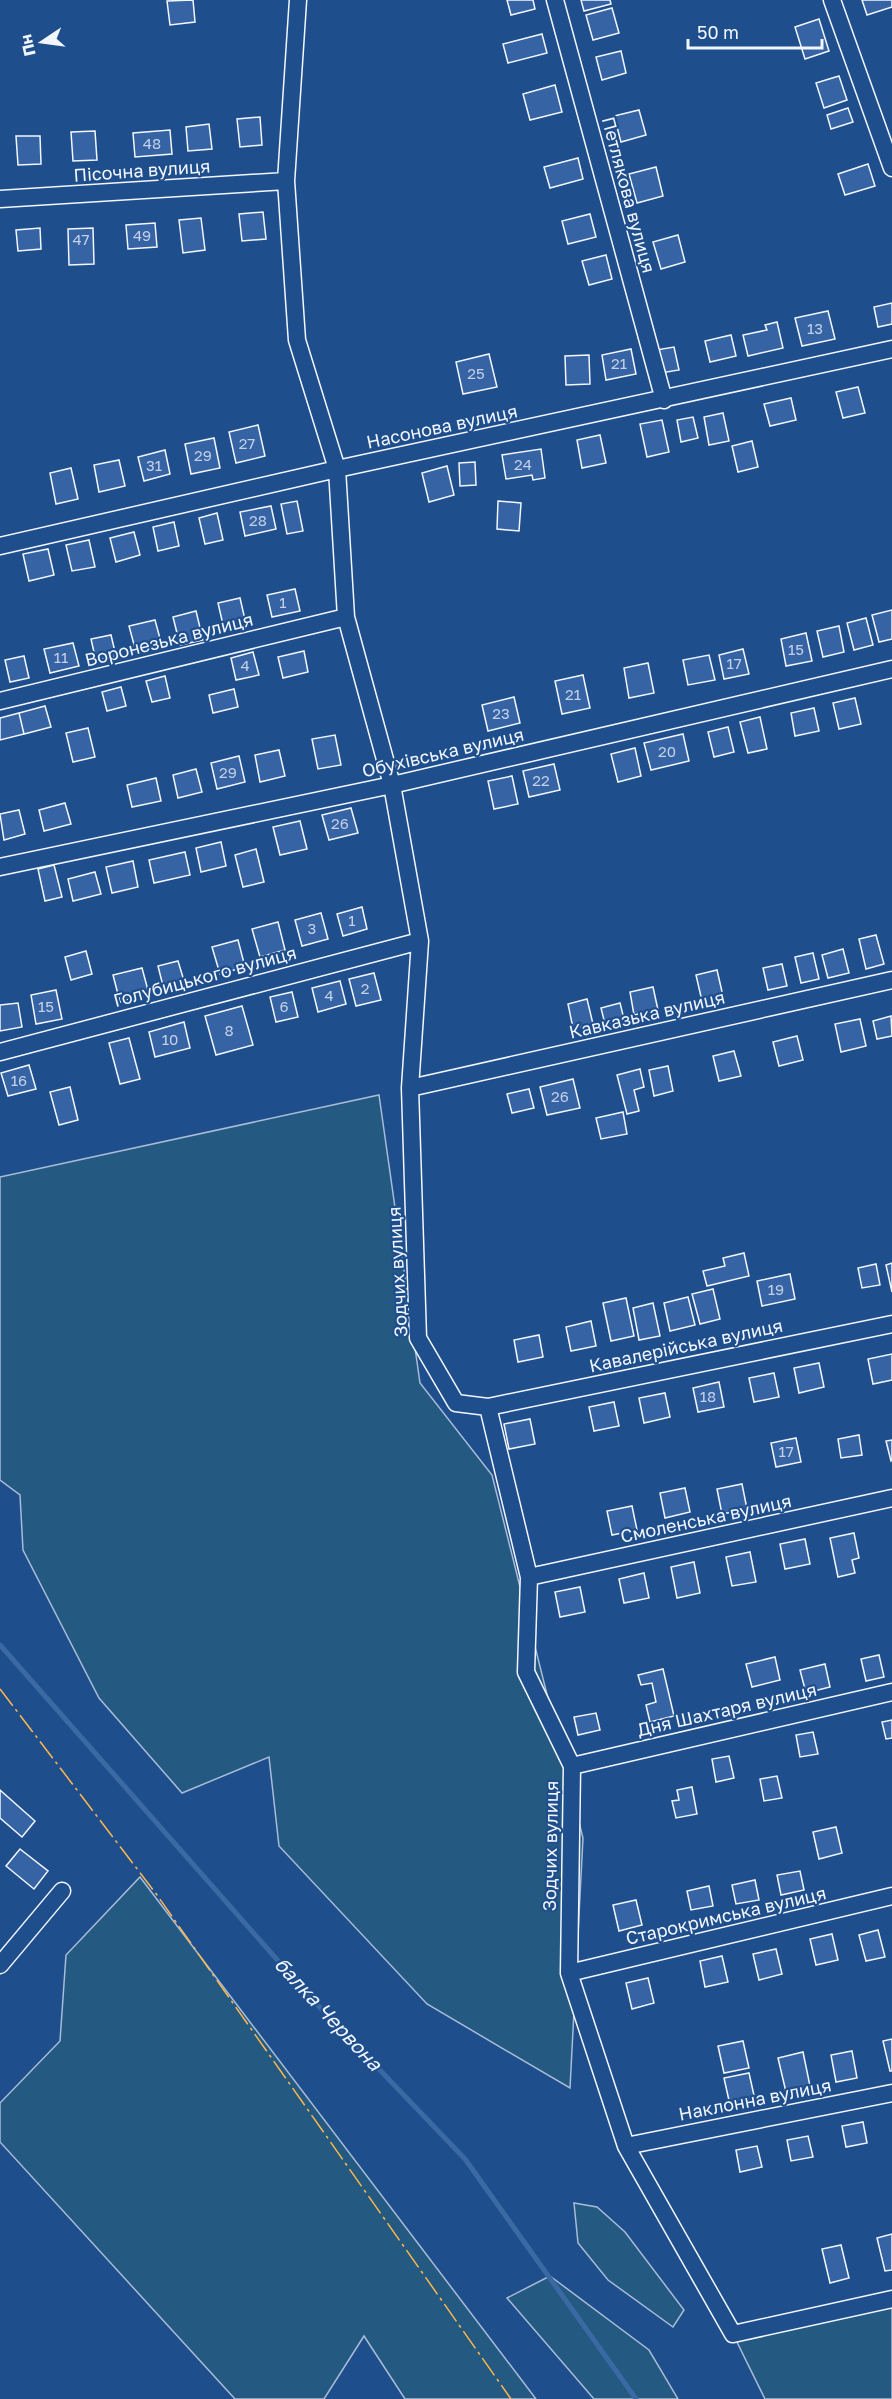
<svg xmlns="http://www.w3.org/2000/svg" width="892" height="2399" viewBox="0 0 892 2399" font-family="'Golos Text',sans-serif">
	<style>
		.green { fill: #245a82; stroke: #a8bbd7; stroke-width: 1.5 }
		.lines { fill: none; stroke-linecap: round; stroke-linejoin: round }
		.stream { stroke: #3b69a3; stroke-width: 5 }
		.building { fill: #3563a3; stroke: #f2f6ff; stroke-width: 1.5 }
		.minor-casing { stroke: #f2f6ff; stroke-width: 19 }
		.minor { stroke: #1f4e8c; stroke-width: 16 }
		.power { stroke: #ffb74d; stroke-width: 1.5; stroke-dasharray: 21 4.5 3 4.5; stroke-linecap: butt }
		.labels { text-anchor: middle; stroke-width: 4.5; stroke-linejoin: round; paint-order: stroke }
		.number-label { font-size: 15px; fill: #c3d1e8 }
		.street-label { font-size: 18px; fill: #f2f6ff; stroke: #1f4e8c }
		.water-label { font-size: 20px; font-style: italic; fill: #f2f6ff; stroke: #1f4e8c }
	</style>
	<rect width="100%" height="100%" fill="#1f4e8c"/>
	<path class="green" d="M379,1095L420,1383L492,1475L583,1838L570,2088L427,2004L279,1846L269,1757L182,1793L99,1698L23,1550L20,1495L0,1480V1177Z
		M140,1877L536,2399H405L364,2336L324,2399H235L0,2142V2103L60,2041L66,1955Z
		M574,2203L597,2207L625,2232L684,2310L673,2327L608,2280L578,2243Z
		M550,2276L649,2350L678,2399H594L507,2298Z
		M892,2305V2399H765L733,2334Z"/>
	<g class="lines">
		<path class="stream" d="M0,1645L310,1997L465,2159L636,2399"/>
	</g>
	<path class="building" d="M193,0L195,22L170,25L167,1Z
		M507,0H533L535,9L511,15Z
		M581,0H610L611,4L584,11Z
		M862,0H892V7L867,15Z
		M612,8L619,33L593,40L586,15Z
		M819,19L829,51L805,59L795,27Z
		M542,34L547,53L508,63L503,44Z
		M621,51L626,73L602,80L596,57Z
		M839,76L847,100L824,108L816,83Z
		M555,85L562,112L530,120L523,94Z
		M848,108L853,122L831,129L827,115Z
		M639,110L646,135L621,142L614,116Z
		M260,117L262,145L240,147L237,119Z
		M209,124L212,149L188,151L186,127Z
		M170,130L172,154L135,157L133,133Z
		M95,131L97,160L73,161L71,132Z
		M16,136H40L41,164L18,165Z
		M578,158L583,179L550,188L544,167Z
		M868,164L875,186L845,195L838,174Z
		M656,167L663,196L637,203L629,174Z
		M263,212L266,239L242,241L239,214Z
		M590,214L596,237L568,244L562,221Z
		M201,218L205,250L183,253L179,220Z
		M155,223L157,247L128,249L126,225Z
		M40,228L41,249L18,251L16,230Z
		M93,228L94,264L69,265L68,229Z
		M678,235L685,262L661,269L653,242Z
		M606,255L612,279L589,285L582,261Z
		M892,303V324L878,327L874,307Z
		M828,311L835,339L802,346L795,318Z
		M777,322L783,348L748,356L743,335L767,330L765,325Z
		M731,335L736,356L710,362L705,341Z
		M674,347L679,370L661,373L656,350Z
		M631,349L636,374L606,380L602,355Z
		M489,354L497,387L463,394L456,362Z
		M589,355L590,384L566,385L565,356Z
		M858,387L865,413L843,418L836,392Z
		M791,398L796,420L770,426L764,404Z
		M723,413L729,441L709,445L704,417Z
		M693,417L698,438L681,442L677,420Z
		M662,420L669,452L647,457L640,424Z
		M258,425L265,456L236,463L229,432Z
		M600,435L606,463L582,468L577,440Z
		M214,438L220,468L191,474L185,444Z
		M752,441L758,467L738,472L732,446Z
		M541,449L545,478L533,480L532,475L506,479L502,455Z
		M165,450L170,474L144,481L138,457Z
		M119,460L125,486L99,492L94,465Z
		M475,462L476,485L460,486L459,463Z
		M447,466L454,495L429,502L422,473Z
		M71,468L78,499L56,504L50,473Z
		M297,501L303,531L287,534L281,504Z
		M498,501L521,503L519,531L497,529Z
		M271,506L276,529L245,536L240,512Z
		M217,513L223,540L205,544L199,518Z
		M174,522L179,546L158,551L153,527Z
		M134,532L140,555L116,562L110,538Z
		M89,540L95,567L72,571L66,545Z
		M48,549L54,575L29,581L23,554Z
		M295,589L300,611L272,617L267,595Z
		M240,598L246,624L224,629L218,603Z
		M892,610V639L879,642L872,615Z
		M196,611L203,640L180,645L173,617Z
		M866,618L873,645L854,650L847,623Z
		M155,620L162,646L136,652L129,626Z
		M839,626L844,652L823,657L817,631Z
		M806,633L812,661L786,666L781,639Z
		M111,635L116,656L96,661L91,639Z
		M73,643L79,666L50,673L44,649Z
		M743,649L749,674L724,679L719,655Z
		M304,651L308,672L283,678L278,657Z
		M253,652L259,675L236,680L231,658Z
		M709,655L715,680L688,685L683,660Z
		M24,656L29,678L10,682L5,660Z
		M648,663L654,693L629,698L624,668Z
		M583,675L590,708L562,714L555,681Z
		M165,676L170,698L152,702L146,681Z
		M121,687L126,706L107,711L102,692Z
		M234,689L238,707L213,713L209,695Z
		M514,697L520,723L488,731L482,705Z
		M855,698L861,724L839,729L833,703Z
		M45,706L51,727L24,734L19,713Z
		M814,708L819,731L795,736L791,713Z
		M19,713L24,734L0,740V718Z
		M760,717L767,749L748,753L740,722Z
		M728,727L734,752L714,757L708,732Z
		M88,728L95,757L73,762L66,733Z
		M683,734L689,761L651,770L644,743Z
		M335,735L341,765L318,769L312,739Z
		M635,748L641,776L618,782L611,754Z
		M279,750L285,776L260,782L255,755Z
		M239,756L245,782L217,789L211,763Z
		M554,764L560,790L529,797L523,771Z
		M196,769L202,792L178,798L173,775Z
		M512,776L518,804L494,809L488,781Z
		M156,778L161,801L132,807L127,785Z
		M65,803L71,824L44,831L39,810Z
		M351,808L358,833L329,840L322,815Z
		M19,810L25,834L4,840L0,814Z
		M300,821L307,849L280,855L273,827Z
		M221,842L226,866L201,872L196,848Z
		M256,849L264,882L243,887L235,855Z
		M185,852L190,875L154,883L149,860Z
		M133,861L138,887L112,893L106,867Z
		M54,865L62,897L45,901L38,869Z
		M95,872L101,894L73,901L68,879Z
		M362,907L367,929L343,936L337,914Z
		M321,913L328,939L302,946L295,920Z
		M278,922L285,950L260,957L252,929Z
		M876,935L884,964L866,969L859,939Z
		M238,940L245,967L220,974L212,947Z
		M843,949L849,973L828,978L822,955Z
		M86,951L92,974L71,980L65,957Z
		M813,953L819,979L801,983L795,957Z
		M178,961L185,984L164,990L158,966Z
		M782,964L787,986L768,990L763,968Z
		M142,968L149,994L120,1002L113,975Z
		M717,970L723,996L702,1001L696,975Z
		M374,973L381,1000L356,1006L349,979Z
		M340,981L346,1004L318,1012L312,988Z
		M653,987L658,1010L634,1015L630,992Z
		M56,990L62,1019L36,1024L31,995Z
		M292,992L298,1017L276,1022L270,997Z
		M587,999L593,1024L573,1028L568,1004Z
		M18,1003L22,1027L0,1031V1005Z
		M620,1003L624,1019L605,1024L601,1008Z
		M242,1006L253,1045L216,1055L205,1016Z
		M891,1016L892,1036L877,1039L873,1021Z
		M860,1019L866,1046L841,1052L835,1024Z
		M184,1022L190,1048L155,1057L149,1032Z
		M797,1036L803,1060L779,1066L773,1042Z
		M129,1038L140,1079L120,1084L109,1043Z
		M734,1051L741,1076L719,1081L713,1056Z
		M29,1065L36,1089L8,1096L1,1073Z
		M668,1066L673,1091L654,1096L649,1070Z
		M640,1069L644,1087L634,1090L639,1111L627,1114L617,1075Z
		M573,1079L580,1108L547,1115L540,1087Z
		M70,1087L78,1120L59,1125L50,1092Z
		M529,1089L534,1108L512,1113L507,1094Z
		M623,1112L627,1134L601,1139L596,1118Z
		M744,1253L749,1276L707,1286L703,1271L725,1266L723,1258Z
		M892,1263V1292L886,1265Z
		M876,1264L880,1285L862,1288L858,1268Z
		M790,1274L795,1299L762,1306L757,1281Z
		M713,1289L720,1319L700,1324L692,1294Z
		M688,1297L695,1325L670,1331L664,1303Z
		M626,1298L634,1336L611,1341L603,1303Z
		M653,1303L660,1336L639,1340L633,1308Z
		M591,1321L596,1346L571,1351L566,1327Z
		M539,1335L543,1357L518,1362L514,1340Z
		M892,1354V1380L873,1384L868,1359Z
		M819,1363L824,1387L799,1393L794,1368Z
		M774,1373L779,1397L754,1402L749,1378Z
		M719,1382L724,1407L698,1412L693,1388Z
		M665,1393L670,1417L644,1423L639,1398Z
		M614,1402L619,1426L594,1431L589,1407Z
		M530,1419L535,1444L509,1449L504,1424Z
		M859,1435L862,1455L841,1458L838,1439Z
		M796,1438L801,1462L776,1467L771,1443Z
		M892,1440V1460L891,1461L886,1441Z
		M742,1484L747,1509L722,1514L717,1489Z
		M685,1488L690,1512L665,1518L660,1493Z
		M632,1506L637,1530L612,1535L607,1511Z
		M854,1533L859,1558L852,1560L855,1573L838,1577L830,1538Z
		M805,1539L810,1564L785,1569L780,1544Z
		M750,1552L756,1582L732,1586L726,1557Z
		M694,1562L700,1593L677,1598L671,1567Z
		M644,1573L649,1598L624,1603L619,1579Z
		M580,1587L585,1612L560,1617L555,1592Z
		M879,1655L884,1677L866,1681L861,1659Z
		M775,1657L780,1680L752,1687L746,1664Z
		M825,1664L830,1687L806,1693L800,1670Z
		M663,1669L674,1716L650,1722L646,1705L656,1702L652,1683L641,1685L638,1675Z
		M596,1713L600,1730L578,1735L574,1717Z
		M892,1720V1738L886,1739L882,1722Z
		M813,1732L818,1754L800,1757L796,1735Z
		M729,1756L734,1778L716,1782L712,1759Z
		M777,1776L782,1798L764,1801L760,1779Z
		M692,1787L697,1814L676,1818L672,1801L679,1800L677,1790Z
		M0,1790L35,1821L22,1837L0,1818Z
		M836,1827L842,1853L819,1859L813,1832Z
		M20,1849L48,1871L34,1889L6,1866Z
		M800,1871L804,1890L781,1895L777,1875Z
		M755,1880L759,1900L736,1904L732,1885Z
		M709,1886L713,1906L691,1910L687,1891Z
		M636,1900L642,1925L619,1931L613,1905Z
		M878,1930L885,1957L866,1961L859,1935Z
		M832,1934L838,1960L816,1965L810,1939Z
		M776,1949L782,1974L759,1980L753,1954Z
		M722,1956L728,1982L705,1987L700,1961Z
		M648,1978L654,2003L632,2009L626,1983Z
		M892,2039V2071H890L883,2041Z
		M743,2041L749,2068L724,2073L718,2046Z
		M852,2051L857,2078L836,2082L831,2055Z
		M803,2052L810,2086L786,2092L778,2058Z
		M749,2073L755,2100L730,2105L724,2078Z
		M863,2122L867,2143L846,2147L842,2126Z
		M808,2136L813,2157L791,2161L787,2140Z
		M757,2146L762,2167L740,2172L736,2150Z
		M892,2234V2270L885,2271L877,2238Z
		M841,2245L849,2278L830,2283L822,2249Z"/>
	<g class="lines">
		<g class="minor-casing">
			<path id="minor" d="M298,0L286,181L297,340L337,469L346,617L392,785L420,941L410,1088L418,1338L456,1403L488,1407L529,1577L526,1672L572,1766L569,1973L626,2146L733,2334L892,2299
				M555,0L664,400
				M832,0L892,168
				M0,199L286,181
				M0,546L337,469L892,349
				M0,701L346,617
				M0,867L392,785L892,669
				M0,1052L420,941
				M410,1088L892,980
				M488,1407L892,1324
				M529,1577L892,1498
				M572,1766L892,1692
				M0,1965L62,1891
				M569,1973L892,1896
				M626,2146L892,2093"/>
		</g>
		<use href="#minor" class="minor"/>
		<path class="power" d="M0,1689L157,1895L511,2399"/>
	</g>
	<g class="labels">
		<g class="number-label">
			<text x="152" y="149">48</text>
			<text x="142" y="241">49</text>
			<text x="81" y="245">47</text>
			<text x="815" y="334">13</text>
			<text x="619" y="369">21</text>
			<text x="476" y="379">25</text>
			<text x="247" y="449">27</text>
			<text x="203" y="461">29</text>
			<text x="523" y="470">24</text>
			<text x="154" y="471">31</text>
			<text x="258" y="526">28</text>
			<text x="283" y="608">1</text>
			<text x="796" y="655">15</text>
			<text x="61" y="663">11</text>
			<text x="734" y="669">17</text>
			<text x="245" y="671">4</text>
			<text x="573" y="700">21</text>
			<text x="501" y="719">23</text>
			<text x="667" y="757">20</text>
			<text x="228" y="778">29</text>
			<text x="541" y="786">22</text>
			<text x="340" y="829">26</text>
			<text x="352" y="926">1</text>
			<text x="312" y="934">3</text>
			<text x="365" y="994">2</text>
			<text x="329" y="1001">4</text>
			<text x="46" y="1012">15</text>
			<text x="284" y="1012">6</text>
			<text x="229" y="1036">8</text>
			<text x="170" y="1045">10</text>
			<text x="19" y="1086">16</text>
			<text x="560" y="1102">26</text>
			<text x="776" y="1295">19</text>
			<text x="708" y="1402">18</text>
			<text x="786" y="1457">17</text>
		</g>
		<g class="street-label">
			<text transform="translate(142 171) rotate(-4)" y="6">Пісочна вулиця</text>
			<text transform="translate(628 195) rotate(75)" y="6">Петлякова вулиця</text>
			<text transform="translate(442 427) rotate(-12)" y="6">Насонова вулиця</text>
			<text transform="translate(169 640) rotate(-14)" y="6">Воронезька вулиця</text>
			<text transform="translate(443 753) rotate(-13)" y="6">Обухівська вулиця</text>
			<text transform="translate(205 977) rotate(-15)" y="6">Голубицького вулиця</text>
			<text transform="translate(647 1015) rotate(-13)" y="6">Кавказька вулиця</text>
			<text transform="translate(398 1272) rotate(-93)" y="6">Зодчих вулиця</text>
			<text transform="translate(686 1346) rotate(-12)" y="6">Кавалерійська вулиця</text>
			<text transform="translate(706 1519) rotate(-12)" y="6">Смоленська вулиця</text>
			<text transform="translate(727 1710) rotate(-13)" y="6">Дня Шахтаря вулиця</text>
			<text transform="translate(551 1846) rotate(-89)" y="6">Зодчих вулиця</text>
			<text transform="translate(726 1916) rotate(-13)" y="6">Старокримська вулиця</text>
			<text transform="translate(755 2100) rotate(-11)" y="6">Наклонна вулиця</text>
		</g>
		<g class="water-label">
			<text transform="translate(328 2014) rotate(47)" y="7">балка Червона</text>
		</g>
	</g>
	<g transform="translate(42 42) rotate(257)" stroke="#1f4e8c" stroke-width="4.5" paint-order="stroke">
	<path d="M0-4.5L10 22L0 15L-10 22Z" fill="#f2f6ff"/>
	<text y="-9" font-size="16" font-weight="bold" text-anchor="middle" fill="#f2f6ff">Пн</text>
	</g>
	<path d="M688 39v9h134v-9" fill="none" stroke="#f2f6ff" stroke-width="3"/>
	<text x="697" y="39" font-size="18" fill="#f2f6ff" stroke="#1f4e8c" stroke-width="4.5" paint-order="stroke">50 m</text>
</svg>
